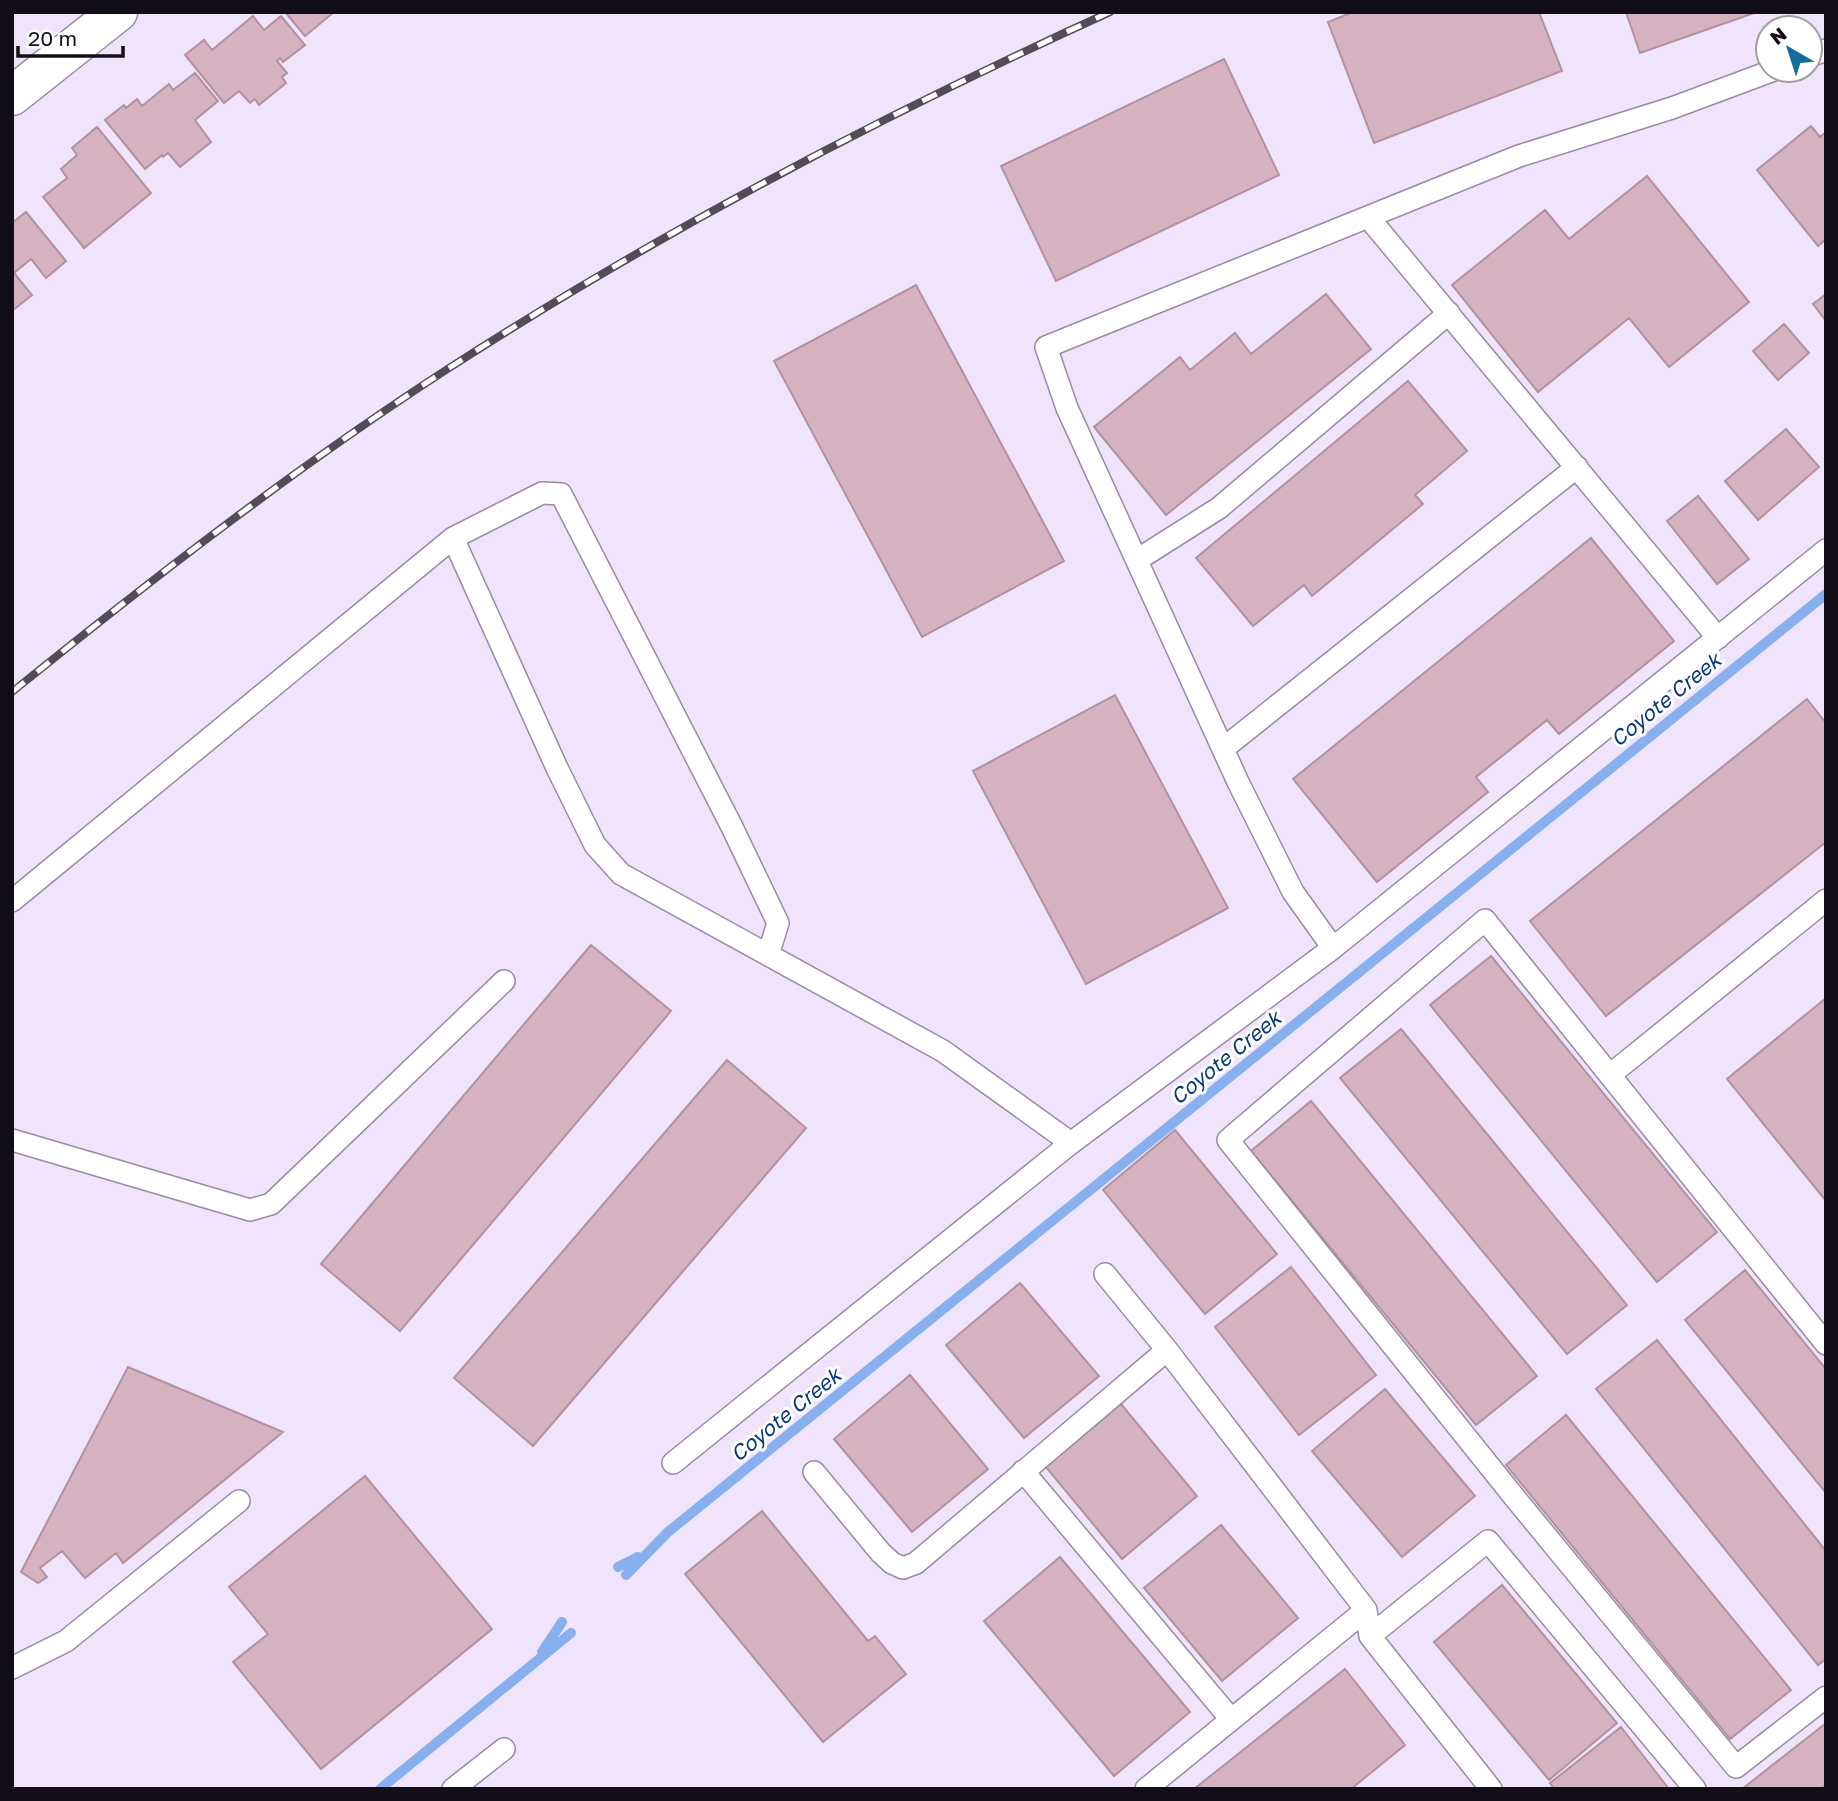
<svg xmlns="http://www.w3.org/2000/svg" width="1838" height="1801" viewBox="0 0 1838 1801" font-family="'Golos Text',sans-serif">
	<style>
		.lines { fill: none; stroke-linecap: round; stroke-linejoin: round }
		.stream { stroke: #89b0ee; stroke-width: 10 }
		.building { fill: #d4b2bf; stroke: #b3929f; stroke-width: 2 }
		.service-casing { stroke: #988ba6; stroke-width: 24 }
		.minor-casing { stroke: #988ba6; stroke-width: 41 }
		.service { stroke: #fff; stroke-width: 21 }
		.minor { stroke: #fff; stroke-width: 38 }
		.rail-casing { stroke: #524c59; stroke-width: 8 }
		.rail { stroke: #fff; stroke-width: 5; stroke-dasharray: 16; stroke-linecap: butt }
		.labels { text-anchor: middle; stroke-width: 6; stroke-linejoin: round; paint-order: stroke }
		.water-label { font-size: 21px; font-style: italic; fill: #08397f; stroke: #fff }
	</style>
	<rect width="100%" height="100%" fill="#efe4fc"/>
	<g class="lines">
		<path class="stream" d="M618,1567L638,1557
			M626,1575L668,1532L1826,594
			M542,1652L562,1622
			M380,1789L571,1633"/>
	</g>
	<path class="building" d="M285,12H334L305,36Z
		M1353,12H1539L1562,71L1374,143L1328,22Z
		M1626,12H1757L1640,53Z
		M253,16L264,30L281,16L305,45L283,62L280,58L277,61L287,73L282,77L286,83L259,105L255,99L250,103L239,91L224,103L185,55L204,40L212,50Z
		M1224,59L1279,175L1056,281L1001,166Z
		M195,73L218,101L195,120L211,142L180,167L168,153L163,157L162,155L145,169L105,120L124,105L126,108L137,99L142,106L169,84L173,90Z
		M1811,126L1820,137L1826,132V239L1818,246L1757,170Z
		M97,127L151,193L84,248L43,197L67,178L61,169L77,155L72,148Z
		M1647,176L1749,302L1669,367L1629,318L1538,392L1452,285L1545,210L1569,239Z
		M26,212L66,261L46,278L31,259L14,273L32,295L12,311V223Z
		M916,285L1064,561L922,637L774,361Z
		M1326,294L1371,349L1166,515L1094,427L1180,357L1190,370L1235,333L1251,354Z
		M1826,294V321L1813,304Z
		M1784,324L1809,353L1778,380L1753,351Z
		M1408,381L1467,451L1415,495L1423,504L1312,596L1304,585L1253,626L1196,558Z
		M1786,429L1819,467L1758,520L1725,481Z
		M1698,496L1749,559L1717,584L1667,521Z
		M1591,538L1674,641L1559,734L1547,720L1476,777L1488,792L1377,882L1293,779Z
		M1115,695L1228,908L1086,984L973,771Z
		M1807,699L1826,723V842L1606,1016L1530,921Z
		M591,945L671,1011L400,1331L321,1264Z
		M1491,956L1717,1232L1657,1282L1430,1005Z
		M1826,998V1201L1727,1079Z
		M1401,1029L1627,1305L1567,1354L1340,1078Z
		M727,1060L806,1128L533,1446L454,1378Z
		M1311,1101L1537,1376L1476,1425L1251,1151Z
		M1175,1130L1277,1254L1205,1314L1103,1190Z
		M1291,1267L1376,1375L1299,1435L1215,1327Z
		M1745,1270L1826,1369V1493L1685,1320Z
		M1020,1283L1099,1376L1024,1438L946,1345Z
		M1657,1340L1826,1551V1659L1818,1665L1596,1389Z
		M128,1367L283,1432L123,1563L116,1553L85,1578L62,1551L40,1568L47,1577L38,1583L21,1572Z
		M910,1375L988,1469L912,1532L834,1439Z
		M1385,1389L1475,1496L1402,1557L1312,1451Z
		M1121,1404L1197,1496L1122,1559L1045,1466Z
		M1566,1415L1791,1690L1730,1739L1506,1465Z
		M365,1476L492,1629L321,1769L233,1662L268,1634L229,1587Z
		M762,1511L868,1641L875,1636L906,1674L823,1742L685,1574Z
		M1221,1525L1298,1618L1222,1681L1144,1588Z
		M1060,1557L1190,1712L1114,1776L984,1621Z
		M1502,1585L1617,1723L1549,1780L1434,1642Z
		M1345,1669L1405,1745L1351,1789H1194Z
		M1826,1723V1785L1821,1789H1742Z
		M1621,1727L1669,1789H1554L1550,1783Z"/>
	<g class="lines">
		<g class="service-casing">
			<path id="service" d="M1810,56L1826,50
				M1774,70L1672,108L1519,156L1046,347L1067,408L1238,782L1293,892L1333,948L1826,550
				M1368,217L1718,638
				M1137,560L1219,508L1449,313
				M1224,748L1577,467
				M12,901L453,538
				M768,955L778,923L731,825L561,494L542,493L453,538L557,768L595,845L621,874L943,1051L1071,1143
				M1610,1075L1826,900
				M12,1140L250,1210L271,1204L504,981
				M1105,1274L1167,1350L1366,1610L1370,1636L1491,1789
				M1826,1344L1485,920L1228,1140L1515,1498L1736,1767L1826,1697
				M673,1463L1071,1143L1333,948
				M1023,1471L1230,1718
				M814,1472L881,1553L892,1563L903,1568L916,1563L1167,1350
				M1370,1636L1488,1541L1695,1789
				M12,1668L66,1641L239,1501
				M453,1789L504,1749
				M1146,1789L1366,1610"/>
		</g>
		<g class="minor-casing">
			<path id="minor" d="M12,96L118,12"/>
		</g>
		<use href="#service" class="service"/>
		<use href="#minor" class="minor"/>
		<g class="rail-casing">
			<path id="rail" d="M12,692C152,579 295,468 446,370C658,233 881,116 1110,12"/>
		</g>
		<use href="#rail" class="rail"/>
	</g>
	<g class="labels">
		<g class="water-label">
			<text transform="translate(1666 700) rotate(-39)" y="7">Coyote Creek</text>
			<text transform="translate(1226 1058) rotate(-39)" y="7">Coyote Creek</text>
			<text transform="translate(786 1415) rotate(-39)" y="7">Coyote Creek</text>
		</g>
	</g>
	<rect width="1838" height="1801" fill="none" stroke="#120e17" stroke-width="28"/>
	<g transform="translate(1789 49) rotate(321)"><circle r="33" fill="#ffffff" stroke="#a09fa2" stroke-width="2"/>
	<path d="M0-5L12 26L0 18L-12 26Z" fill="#126d9c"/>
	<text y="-10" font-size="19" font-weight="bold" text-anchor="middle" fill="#120e17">N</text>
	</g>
	<path d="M18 46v10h105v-10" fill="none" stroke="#120e17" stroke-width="3.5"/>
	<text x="28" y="46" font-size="21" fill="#120e17" stroke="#ffffff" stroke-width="5" paint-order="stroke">20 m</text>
</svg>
